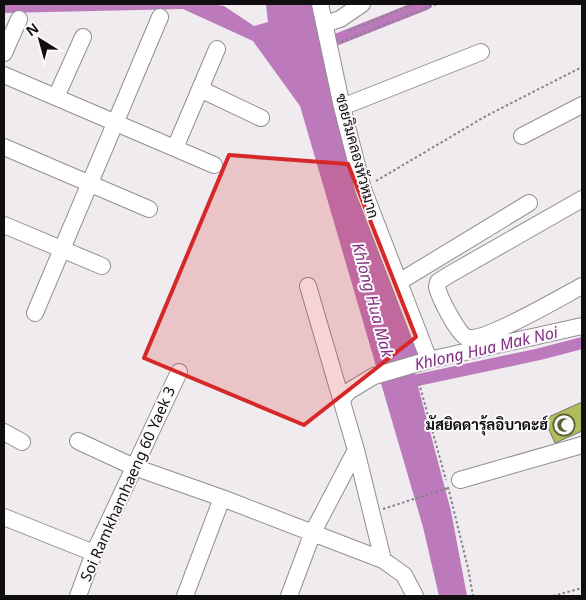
<svg xmlns="http://www.w3.org/2000/svg" width="586" height="600" viewBox="0 0 586 600" font-family="'Noto Sans',Sarabun,sans-serif">
	<style>
		.water { fill: #bc7abc }
		.lines { fill: none; stroke-linecap: round; stroke-linejoin: round }
		.canal { stroke: #bc7abc; stroke-width: 12 }
		.building { fill: #b0bc5d; stroke: #747470 }
		.minor-casing { stroke: #918e91; stroke-width: 18 }
		.path { stroke: #868386; stroke-width: 2; stroke-dasharray: 2.5 2.5; stroke-linecap: butt }
		.minor { stroke: #fff; stroke-width: 16 }
		.marked { fill: #d62828; fill-opacity: 0.2; stroke: #d62828; stroke-width: 4; stroke-linejoin: round }
		.labels { text-anchor: middle; stroke-width: 4; stroke-linejoin: round; paint-order: stroke }
		.street-label { font-size: 15px; fill: #100e10; stroke: #fcf9fc }
		.poi-label { font-size: 15px; font-weight: bold; fill: #100e10; stroke: #fcf9fc; text-anchor: end }
		.water-label { font-size: 16px; font-style: italic; fill: #803082; stroke: #fcf9fc }
	</style>
	<rect width="100%" height="100%" fill="#efebef"/>
	<path class="water" d="M4,4H212L224,6L254,26L268,22L266,4H312L418,349L415,375L451,511L467,596H439L423,527L300,106L253,41L183,9L4,13Z"/>
	<g class="lines">
		<path class="canal" d="M338,39L426,4
			M399,384L540,354L582,343"/>
	</g>
	<path class="building" d="M581,399H582V431L555,443L544,419L582,402Z"/>
	<g class="lines">
		<g class="minor-casing">
			<path id="minor" d="M320,4L342,107L363,189L429,360
				M325,24L340,19L362,4
				M4,53L19,19
				M4,75L214,165
				M200,89L261,118
				M56,97L83,37
				M342,107L481,52
				M522,136L582,105
				M4,147L149,209
				M175,148L217,49
				M582,199L447,276L438,282L437,287C439,297 458,334 466,337C482,344 563,296 582,286
				M4,225L102,266
				M399,282L529,203
				M308,286L356,450L383,560
				M35,313L160,17
				M341,400L349,391L374,376L429,360L582,326
				M4,432L22,442
				M78,441L134,467L222,498L383,560L404,575L415,596
				M460,480L582,445
				M4,517L94,553
				M78,596L94,553L179,372
				M185,596L222,498
				M289,596L313,532L356,450"/>
		</g>
		<path class="path" d="M349,31L413,4
			M341,42L437,4
			M376,181L486,116L582,67
			M419,383L446,480
			M448,487L468,568L473,596
			M383,509L448,488
			M553,596L582,588"/>
		<use href="#minor" class="minor"/>
	</g>
	<path class="marked" d="M229,155L348,164L416,337L304,425L144,358Z"/>
	<defs>
		<g id="mosque-ring" transform="scale(1.125)"><circle r="9.5" fill="#fcf9fc" stroke="#595f2d" stroke-width="1.5"/><path d="M3.5-4.9A6 6 0 1 0 3.5 4.9A5 5 0 1 1 3.5-4.9Z" fill="#595f2d"/></g>
	</defs>
	<g fill-rule="evenodd">
		<use href="#mosque-ring" x="564" y="425"/>
	</g>
	<g class="labels">
		<g class="street-label">
			<text transform="translate(357 156) rotate(75)" y="5">ซอยริมคลองหัวหมาก</text>
			<text transform="translate(128 484) rotate(-66)" y="5">Soi Ramkhamhaeng 60 Yaek 3</text>
		</g>
		<g class="poi-label">
			<text x="548" y="430">มัสยิดดารุ้ลอิบาดะฮ์</text>
		</g>
		<g class="water-label">
			<text transform="translate(373 300) rotate(75)" y="6">Khlong Hua Mak</text>
			<text transform="translate(486 348) rotate(-13)" y="6">Khlong Hua Mak Noi</text>
		</g>
	</g>
	<rect width="586" height="600" fill="none" stroke="#100e10" stroke-width="10"/>
	<g transform="translate(40 40) rotate(323)" stroke="#fcf9fc" stroke-width="4" paint-order="stroke">
	<path d="M0-4L9 19L0 12L-9 19Z" fill="#100e10"/>
	<text y="-8" font-size="14" font-weight="bold" text-anchor="middle" fill="#100e10">N</text>
	</g>
</svg>
